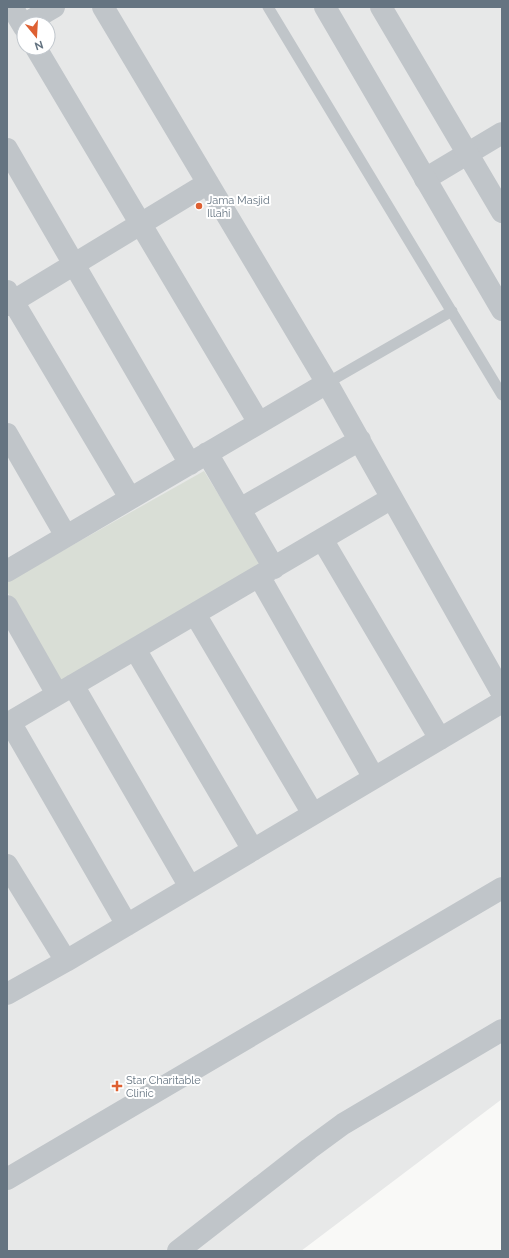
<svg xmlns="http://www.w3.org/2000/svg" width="509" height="1258" viewBox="0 0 509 1258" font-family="Raleway,sans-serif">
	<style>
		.built { fill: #e7e8e8; fill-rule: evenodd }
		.green { fill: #d9ded6 }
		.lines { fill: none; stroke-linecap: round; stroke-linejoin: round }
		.service { stroke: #c0c5c9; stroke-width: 11 }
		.minor { stroke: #c0c5c9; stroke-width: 22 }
		.tertiary { stroke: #c0c5c9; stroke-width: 22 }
		.poi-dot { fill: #de6032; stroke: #fff; stroke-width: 1.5 }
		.labels { text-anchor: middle; stroke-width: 4; stroke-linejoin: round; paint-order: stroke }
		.poi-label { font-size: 11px; fill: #657481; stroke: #fff; text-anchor: start }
	</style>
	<rect width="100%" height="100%" fill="#f9f9f7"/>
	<path class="built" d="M7,7H502V1099L301,1251H7ZM24,24H48V48H24Z"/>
	<path class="green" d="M204,471L261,563L59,683L7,591V582Z"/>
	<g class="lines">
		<path class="service" d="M268,7L502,395
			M327,383L452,311"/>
		<path class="minor" d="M12,7L24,27
			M103,7L327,383L502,693
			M25,24L54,7
			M36,48L259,423
			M7,149L190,464
			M425,179L502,133
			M7,291L130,498
			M7,305L208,183
			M7,434L66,536
			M207,453L274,568
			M240,509L360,440
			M322,539L440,739
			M7,571L327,383
			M259,576L374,778
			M7,606L57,694
			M195,614L313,814
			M135,649L253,850
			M73,685L190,887
			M10,722L127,925
			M7,724L392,498
			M7,865L66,961
			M7,994L66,961L502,702
			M7,1179L502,888
			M178,1251L309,1149L343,1124L502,1030"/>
		<path class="tertiary" d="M325,7L502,310
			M381,7L502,212"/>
	</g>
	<g class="poi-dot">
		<circle cx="199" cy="206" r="4"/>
		<path d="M115 1080h4v4h4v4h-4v4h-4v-4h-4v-4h4z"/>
	</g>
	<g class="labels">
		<g class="poi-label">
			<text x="207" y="204">Jama Masjid<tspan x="207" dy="13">Illahi</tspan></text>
			<text x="126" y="1084">Star Charitable<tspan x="126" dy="13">Clinic</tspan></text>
		</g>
	</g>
	<rect width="509" height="1258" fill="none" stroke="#657481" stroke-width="16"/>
	<g transform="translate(36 36) rotate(162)"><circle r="19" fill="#ffffff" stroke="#c1c7cd"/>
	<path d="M0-3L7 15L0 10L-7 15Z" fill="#de6032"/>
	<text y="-6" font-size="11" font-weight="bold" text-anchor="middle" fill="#657481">N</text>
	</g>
</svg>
